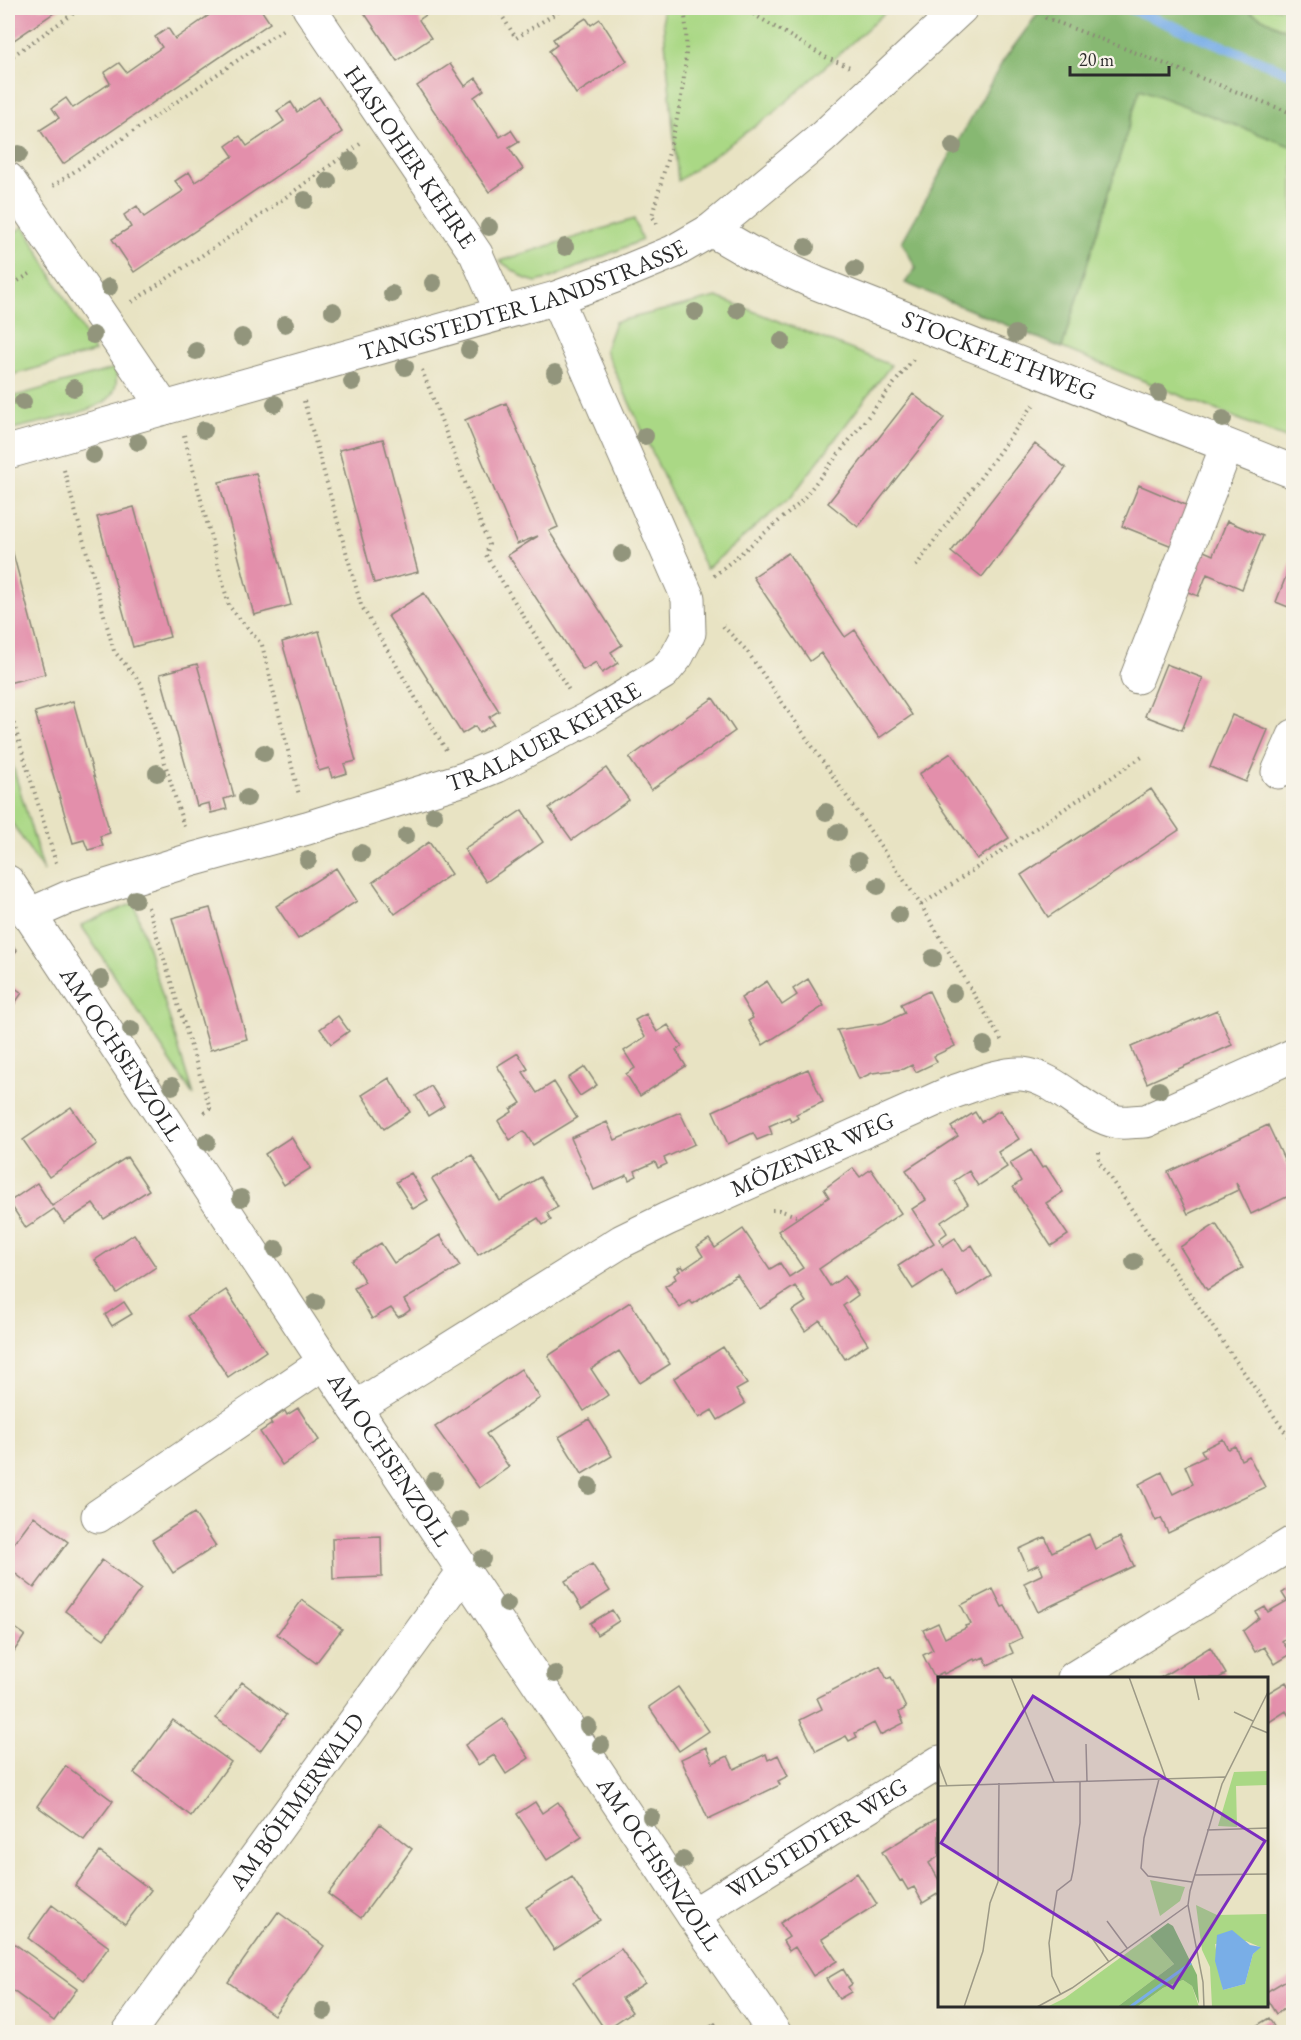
<svg xmlns="http://www.w3.org/2000/svg" width="1301" height="2040" viewBox="0 0 1301 2040" font-family="'EB Garamond',serif">
	<style>
		.green { fill: #aad885; stroke: #6a8258; stroke-width: 1.5 }
		.forest { fill: #87b872; stroke: #59724e; stroke-width: 1.5 }
		.lines { fill: none; stroke-linecap: round; stroke-linejoin: round }
		.stream { stroke: #79aee7; stroke-width: 10 }
		.building { fill: #e38fab }
		.minor-casing { stroke: #8a8777; stroke-width: 35 }
		.path { stroke: #8a8777; stroke-width: 4; stroke-dasharray: 1.5 4.5; stroke-linecap: butt }
		.minor { stroke: #fff; stroke-width: 33 }
		.tree { fill: #92957c }
		.labels { text-anchor: middle; stroke-width: 6; stroke-linejoin: round; paint-order: stroke }
		.street-label { font-size: 24px; fill: #2b2b2b; stroke: #f7f3e8 }
		.inset-river { fill: none; stroke: #79aee7; stroke-width: 3 }
		.inset-road { fill: none; stroke: #9c9986; stroke-width: 1.5 }
		.view { fill: #7b2cbf; fill-opacity: 0.15; stroke: #7b2cbf; stroke-width: 3 }
		.inset-edge { fill: none; stroke: #2b2b2b; stroke-width: 3 }
	</style>
	<rect width="100%" height="100%" fill="#f7f3e8"/>
	<filter id="ink" filterUnits="userSpaceOnUse"><feTurbulence type="fractalNoise" baseFrequency=".0167" numOctaves="2"/><feDisplacementMap in="SourceGraphic" scale="12" xChannelSelector="R" yChannelSelector="G"/><feConvolveMatrix kernelMatrix="1 2 1 2 8 2 1 2 1" color-interpolation-filters="sRGB"/></filter>
	<filter id="wash" filterUnits="userSpaceOnUse"><feTurbulence type="fractalNoise" baseFrequency=".008" numOctaves="4" result="noise"/><feDisplacementMap in="SourceGraphic" scale="24" xChannelSelector="R" yChannelSelector="G"/><feGaussianBlur stdDeviation="1.35" result="paint"/><feColorMatrix in="noise" values="0 0 0 0 0 0 0 0 0 0 0 0 0 0 0 0 0 1.4 0 .05"/><feComposite in="paint" operator="in"/></filter>
	<g filter="url(#wash)">
		<rect width="100%" height="100%" fill="#e8e3c3"/>
		<path class="green" d="M662,8H890L776,111L678,181Z
			M1243,8H1293V34Z
			M1140,88L1293,147V441L1062,348Z
			M634,219L642,240L551,278L536,282L526,279L500,261Z
			M24,226L95,352L8,376V237Z
			M717,297L891,365L792,496L706,569L605,350L615,322Z
			M116,368C117,380 117,390 109,398C95,413 30,424 8,430V398Z
			M8,750L44,872L8,817Z
			M134,903L193,1095L81,925Z"/>
		<path class="forest" d="M1042,8H1243L1293,34V147L1140,89L1062,348L905,283L916,268L902,242L1003,61Z"/>
		<g class="lines">
			<path class="stream" d="M1129,8L1294,75"/>
		</g>
		<g id="blocks">
			<path class="building" d="M8,8H61L8,44Z
				M209,8H260L270,23L63,164L40,130L59,118L52,108L66,98L73,108L110,83L104,73L119,63L126,72L162,47L155,37L168,28L175,39L212,13Z
				M361,8H427L430,12L419,20L431,38L397,61Z
				M586,18L591,25L600,19L627,61L576,94L549,51L557,45L553,39Z
				M450,64L465,86L476,78L484,90L474,97L500,137L511,130L519,142L509,148L523,169L489,192L417,86Z
				M319,97L342,132L134,272L112,239L131,227L124,215L137,206L144,217L183,191L175,181L189,172L195,182L233,156L226,146L240,136L247,146L284,121L277,111L291,102L297,112Z
				M913,394L944,418L858,527L828,503Z
				M506,403L558,527L549,531L622,645L611,652L618,663L602,673L596,662L583,670L508,555L538,536L517,544L465,420Z
				M383,439L418,572L374,583L339,450Z
				M1035,444L1066,468L982,577L951,552Z
				M256,473L291,605L254,615L219,482Z
				M1139,485L1193,508L1177,548L1122,526Z
				M134,507L170,637L133,647L97,517Z
				M1227,521L1263,536L1242,589L1207,574L1198,596L1181,589L1197,548L1213,555Z
				M10,542L45,674L8,683V543Z
				M788,553L845,637L855,630L912,715L879,738L821,653L810,661L753,577Z
				M1293,558V609L1276,602Z
				M424,593L499,711L489,717L494,724L479,733L475,726L462,734L388,616Z
				M319,631L356,761L344,764L347,773L332,778L329,768L319,771L282,642Z
				M197,664L234,796L224,799L227,809L211,813L209,803L197,806L160,674Z
				M1166,664L1203,678L1182,730L1145,716Z
				M713,698L735,731L651,790L629,758Z
				M73,701L110,833L100,836L103,846L88,850L84,840L73,843L35,712Z
				M1232,715L1268,730L1246,782L1210,767Z
				M951,753L1009,838L977,859L919,774Z
				M606,768L629,800L572,840L549,808Z
				M1151,789L1179,830L1048,917L1021,875Z
				M522,810L543,842L486,882L464,849Z
				M429,842L451,874L395,914L373,882Z
				M336,868L357,901L298,939L276,906Z
				M210,908L247,1039L210,1050L172,918Z
				M8,942L17,950L8,963Z
				M808,979L824,1006L763,1045L748,1021L753,1018L741,998L767,981L782,1005L797,995L793,989Z
				M8,983L22,993L8,1013Z
				M929,991L955,1046L934,1056L937,1062L916,1072L912,1065L904,1069L872,1073L859,1079L837,1030L883,1023L905,1013L901,1004Z
				M1217,1010L1232,1045L1147,1083L1131,1047Z
				M646,1014L657,1032L668,1025L682,1046L676,1050L686,1066L640,1096L626,1074L635,1068L624,1051L645,1037L635,1020Z
				M338,1016L349,1031L331,1044L320,1029Z
				M518,1053L528,1069L523,1072L537,1093L554,1082L577,1118L533,1145L524,1131L510,1140L498,1121L512,1112L511,1109L521,1103L497,1066Z
				M585,1067L597,1085L580,1096L568,1078Z
				M808,1069L823,1102L796,1114L798,1118L791,1122L789,1117L769,1126L772,1134L757,1140L753,1133L728,1144L713,1111Z
				M389,1078L410,1112L384,1129L362,1095Z
				M431,1086L444,1106L428,1116L416,1096Z
				M71,1107L97,1144L49,1177L23,1140Z
				M1000,1110L1019,1139L998,1152L1007,1167L978,1186L969,1171L954,1181L968,1204L941,1222L947,1233L939,1239L943,1246L955,1238L963,1251L972,1245L991,1276L958,1297L942,1270L913,1289L898,1266L934,1243L912,1209L926,1200L906,1170L958,1136L951,1127L975,1112L981,1122Z
				M680,1112L695,1144L664,1158L667,1164L658,1168L655,1162L635,1171L637,1176L629,1180L627,1175L594,1190L571,1138L607,1122L615,1140Z
				M1268,1125L1293,1178V1194L1251,1214L1236,1182L1238,1190L1188,1214L1168,1172Z
				M291,1137L311,1168L284,1185L265,1154Z
				M1031,1150L1042,1168L1046,1166L1063,1192L1046,1203L1068,1235L1051,1246L1013,1187L1021,1181L1010,1163Z
				M472,1155L500,1201L540,1177L558,1207L547,1213L551,1220L543,1225L538,1218L478,1255L432,1179Z
				M127,1157L149,1190L104,1219L93,1204L64,1223L54,1209L26,1228L9,1202L37,1183L52,1206Z
				M853,1168L860,1177L871,1169L901,1213L819,1269L830,1286L845,1276L858,1295L843,1306L868,1344L845,1359L820,1320L805,1331L792,1311L806,1302L795,1286L760,1309L737,1275L693,1304L690,1301L680,1308L665,1286L676,1279L674,1275L680,1271L678,1268L682,1266L684,1269L703,1256L697,1247L709,1239L715,1248L743,1229L770,1269L780,1263L789,1277L803,1268L778,1231L829,1197L824,1189Z
				M411,1173L428,1200L413,1209L396,1182Z
				M1216,1224L1243,1268L1207,1290L1180,1247Z
				M134,1234L156,1267L117,1293L95,1260Z
				M440,1235L460,1266L404,1300L410,1310L403,1315L398,1317L391,1308L372,1319L354,1288L365,1282L352,1261L381,1243L394,1263Z
				M226,1290L266,1351L228,1377L187,1316Z
				M124,1302L132,1314L112,1326L105,1315Z
				M630,1302L670,1364L640,1383L619,1351L591,1369L608,1395L584,1411L548,1356Z
				M723,1347L747,1384L736,1390L745,1404L718,1420L712,1410L699,1418L674,1378Z
				M521,1369L540,1398L486,1434L509,1467L479,1488L435,1427Z
				M298,1408L319,1440L282,1465L260,1432L272,1424L270,1421L285,1411L287,1415Z
				M589,1419L612,1456L582,1474L559,1437Z
				M1223,1439L1228,1449L1235,1446L1241,1460L1249,1456L1265,1487L1168,1533L1161,1518L1156,1521L1139,1484L1162,1472L1173,1494L1193,1484L1185,1466L1205,1457L1201,1450Z
				M194,1513L216,1546L173,1573L152,1540Z
				M34,1516L68,1542L34,1588L8,1568V1551Z
				M1089,1534L1095,1549L1120,1537L1134,1566L1038,1612L1024,1583L1043,1574L1039,1564L1028,1569L1019,1549L1045,1537L1052,1552Z
				M381,1536L382,1577L333,1579L332,1538Z
				M102,1560L141,1589L104,1639L65,1611Z
				M592,1564L610,1591L582,1609L565,1581Z
				M1293,1586V1633L1282,1641L1291,1654L1275,1664L1264,1647L1255,1652L1243,1631L1259,1618L1256,1612L1265,1607L1268,1612L1287,1601L1282,1593Z
				M993,1589L1002,1607L1005,1606L1022,1638L1009,1644L1013,1653L988,1665L984,1657L975,1661L974,1659L944,1674L943,1672L934,1677L923,1655L933,1650L923,1630L938,1623L945,1638L966,1628L965,1626L971,1624L961,1605Z
				M302,1600L342,1629L316,1663L277,1634Z
				M612,1610L619,1621L597,1635L590,1623Z
				M8,1623L25,1635L8,1660Z
				M1210,1647L1226,1674L1219,1678H1160Z
				M880,1666L887,1679L891,1677L906,1708L899,1712L904,1723L880,1735L874,1723L855,1733L857,1737L849,1741L846,1736L816,1751L800,1720L822,1709L817,1698Z
				M242,1682L286,1715L260,1751L216,1718Z
				M1286,1682L1293,1694V1720L1292,1721L1286,1711L1266,1724V1694Z
				M678,1687L709,1731L679,1751L649,1707Z
				M503,1719L529,1758L506,1774L494,1755L478,1765L465,1745Z
				M173,1720L231,1762L191,1816L134,1773Z
				M706,1747L713,1763L728,1756L734,1769L766,1754L768,1760L778,1755L788,1776L778,1781L780,1785L708,1819L681,1759Z
				M66,1766L113,1801L84,1840L37,1806Z
				M535,1802L542,1813L558,1802L582,1837L547,1860L517,1814Z
				M939,1817V1856L929,1863L939,1880V1893L923,1903L914,1887L908,1890L902,1880L900,1881L882,1852Z
				M380,1824L412,1849L361,1918L328,1894Z
				M100,1852L151,1890L125,1924L75,1886Z
				M857,1873L877,1904L822,1939L837,1961L813,1976L795,1947L789,1951L783,1941L789,1937L780,1923Z
				M572,1877L600,1920L554,1950L526,1907Z
				M52,1905L109,1947L84,1980L28,1938Z
				M278,1912L324,1946L274,2015L228,1982Z
				M8,1939L77,1989L54,2021L8,1987Z
				M621,1949L645,1983L622,1998L632,2012L605,2030L573,1982Z
				M843,1969L852,1984L848,1987L851,1992L839,1999L826,1979Z
				M1293,1976V2004L1276,2014L1266,1998V1992Z
				M1269,2018L1277,2032H1246Z
				M715,2023L721,2032H701Z"/>
		</g>
	</g>
	<g filter="url(#ink)">
		<use href="#blocks" fill-opacity="0" stroke="#8a8777" stroke-width="1.5"/>
		<g class="lines">
			<g class="minor-casing">
				<g id="minor">
					<path id="s1" d="M309,8L476,254L502,313"/>
					<path d="M8,179L164,408"/>
					<path id="s2" d="M711,230L749,252L816,283L1294,472"/>
					<path id="s3" d="M8,452L556,298L615,276L673,252L711,230L823,137L961,8"/>
					<path d="M1137,677L1227,446"/>
					<path d="M1278,772L1294,736"/>
					<path id="s4" d="M8,882L355,1408L693,1915L774,2032"/>
					<path id="s5" d="M29,915L67,898L194,859L307,828L464,779L496,766L587,719L663,673L677,656L689,633L688,598L556,298"/>
					<path id="s6" d="M355,1408L622,1241L667,1219L950,1093C972,1086 999,1073 1022,1074C1057,1077 1083,1115 1118,1122C1126,1123 1137,1121 1146,1121L1294,1055"/>
					<path d="M98,1516L325,1362"/>
					<path d="M1074,1678L1294,1542"/>
					<path id="s7" d="M693,1915L940,1762"/>
					<path id="s8" d="M129,2032L465,1570"/>
				</g>
			</g>
			<path class="path" d="M497,8L516,38L564,8
				M743,8L827,58L850,67
				M1038,8L1046,18L1294,114
				M8,59L81,8
				M53,186L285,28
				M657,224L652,216C669,151 694,75 684,8
				M8,287L33,272
				M132,302L237,232L363,142
				M422,370L489,545L486,555L570,692
				M304,401L361,605L446,750
				M184,435L229,606L262,645L299,795
				M64,470L114,651L141,683L184,827
				M916,566L1034,404
				M714,576L799,504L915,357
				M723,626L747,651L921,905L1003,1043
				M8,713L12,718L57,866
				M921,905L1145,755
				M148,907L210,1108L202,1115
				M1099,1152V1162L1294,1445
				M772,1210H779L799,1217"/>
			<use href="#minor" class="minor"/>
		</g>
		<g class="tree">
			<circle cx="953" cy="146" r="9"/>
			<circle cx="19" cy="154" r="9"/>
			<circle cx="350" cy="161" r="9"/>
			<circle cx="328" cy="181" r="9"/>
			<circle cx="305" cy="200" r="9"/>
			<circle cx="489" cy="227" r="9"/>
			<circle cx="565" cy="247" r="9"/>
			<circle cx="806" cy="247" r="9"/>
			<circle cx="855" cy="269" r="9"/>
			<circle cx="433" cy="283" r="9"/>
			<circle cx="109" cy="287" r="9"/>
			<circle cx="392" cy="294" r="9"/>
			<circle cx="737" cy="310" r="9"/>
			<circle cx="333" cy="311" r="9"/>
			<circle cx="695" cy="312" r="9"/>
			<circle cx="285" cy="324" r="9"/>
			<circle cx="1015" cy="334" r="9"/>
			<circle cx="93" cy="335" r="9"/>
			<circle cx="242" cy="337" r="9"/>
			<circle cx="782" cy="341" r="9"/>
			<circle cx="469" cy="350" r="9"/>
			<circle cx="196" cy="351" r="9"/>
			<circle cx="405" cy="367" r="9"/>
			<circle cx="555" cy="373" r="9"/>
			<circle cx="352" cy="382" r="9"/>
			<circle cx="74" cy="388" r="9"/>
			<circle cx="1159" cy="393" r="9"/>
			<circle cx="23" cy="402" r="9"/>
			<circle cx="275" cy="404" r="9"/>
			<circle cx="1223" cy="419" r="9"/>
			<circle cx="204" cy="430" r="9"/>
			<circle cx="645" cy="436" r="9"/>
			<circle cx="138" cy="442" r="9"/>
			<circle cx="93" cy="455" r="9"/>
			<circle cx="622" cy="554" r="9"/>
			<circle cx="264" cy="753" r="9"/>
			<circle cx="157" cy="773" r="9"/>
			<circle cx="247" cy="798" r="9"/>
			<circle cx="826" cy="812" r="9"/>
			<circle cx="434" cy="815" r="9"/>
			<circle cx="838" cy="832" r="9"/>
			<circle cx="406" cy="836" r="9"/>
			<circle cx="361" cy="853" r="9"/>
			<circle cx="308" cy="860" r="9"/>
			<circle cx="858" cy="861" r="9"/>
			<circle cx="878" cy="886" r="9"/>
			<circle cx="135" cy="899" r="9"/>
			<circle cx="899" cy="915" r="9"/>
			<circle cx="933" cy="958" r="9"/>
			<circle cx="101" cy="979" r="9"/>
			<circle cx="953" cy="993" r="9"/>
			<circle cx="131" cy="1029" r="9"/>
			<circle cx="984" cy="1045" r="9"/>
			<circle cx="172" cy="1086" r="9"/>
			<circle cx="1159" cy="1090" r="9"/>
			<circle cx="207" cy="1142" r="9"/>
			<circle cx="241" cy="1198" r="9"/>
			<circle cx="276" cy="1249" r="9"/>
			<circle cx="1134" cy="1262" r="9"/>
			<circle cx="316" cy="1302" r="9"/>
			<circle cx="434" cy="1481" r="9"/>
			<circle cx="589" cy="1486" r="9"/>
			<circle cx="460" cy="1520" r="9"/>
			<circle cx="482" cy="1559" r="9"/>
			<circle cx="507" cy="1604" r="9"/>
			<circle cx="555" cy="1674" r="9"/>
			<circle cx="588" cy="1726" r="9"/>
			<circle cx="601" cy="1745" r="9"/>
			<circle cx="651" cy="1817" r="9"/>
			<circle cx="683" cy="1860" r="9"/>
			<circle cx="324" cy="2011" r="9"/>
		</g>
	</g>
	<g class="labels">
		<g class="street-label">
			<text dy="8" stroke="none"><textPath href="#s1" startOffset="180">HASLOHER KEHRE</textPath></text>
			<text dy="8" stroke="none"><textPath href="#s3" startOffset="537">TANGSTEDTER LANDSTRASSE</textPath></text>
			<text dy="8" stroke="none"><textPath href="#s2" startOffset="315">STOCKFLETHWEG</textPath></text>
			<text dy="8" stroke="none"><textPath href="#s5" startOffset="546">TRALAUER KEHRE</textPath></text>
			<text dy="8" stroke="none"><textPath href="#s4" startOffset="206">AM OCHSENZOLL</textPath></text>
			<text dy="8" stroke="none"><textPath href="#s6" startOffset="524">MÖZENER WEG</textPath></text>
			<text dy="8" stroke="none"><textPath href="#s4" startOffset="692">AM OCHSENZOLL</textPath></text>
			<text dy="8" stroke="none"><textPath href="#s8" startOffset="285">AM BÖHMERWALD</textPath></text>
			<text dy="8" stroke="none"><textPath href="#s7" startOffset="146">WILSTEDTER WEG</textPath></text>
			<text dy="8" stroke="none"><textPath href="#s4" startOffset="1178">AM OCHSENZOLL</textPath></text>
		</g>
	</g>
	<g transform="translate(938 1677)">
		<rect width="330" height="330" fill="#e8e3c3"/>
		<path d="M330,94V108L298,109L299,150L280,149L296,95ZM212,203L247,210L242,224L222,239ZM258,228L279,238L330,237V330H274L272,290L264,273ZM308,264L322,270L315,277L307,307L285,313L277,267ZM212,259L236,287L179,330H109L127,321ZM245,303L254,309L261,330H199L225,311Z" fill="#aad885" fill-rule="evenodd"/>
		<path d="M230,246L235,249L259,298L261,327L254,309L245,303L225,311L199,330H179L236,287L212,259Z" fill="#87b872"/>
		<path d="M294,253L312,268L323,270L315,277L307,307L285,313L277,284L279,258Z" fill="#79aee7"/>
		<path class="inset-river" d="M192,330L253,286"/>
		<path class="inset-road" d="M73,0L116,105M191,0L228,102M256,0L261,23M296,35L315,44M313,49L330,56M148,67L149,104M0,85L9,109M221,102L206,161L203,191L210,199L254,205M0,109L287,100M269,153L330,151M256,198L330,197M169,244L189,271M149,254L171,285M123,318L114,299L111,266L119,214L133,203L135,194L142,146V104M26,330L45,274L52,226L60,205L61,106M99,330L134,311L250,228M266,330L265,305L250,228L252,214L284,107L330,15"/>
		<path class="view" d="M95,19L327,164L235,311L3,166Z"/>
		<rect width="330" height="330" class="inset-edge"/>
	</g>
	<rect width="1301" height="2040" fill="none" stroke="#f7f3e8" stroke-width="30"/>
	<path d="M1070 66v9h99v-9" fill="none" stroke="#2b2b2b" stroke-width="3"/>
	<text x="1079" y="66" font-size="18" fill="#2b2b2b" stroke="#f7f3e8" stroke-width="4.5" paint-order="stroke">20 m</text>
</svg>
